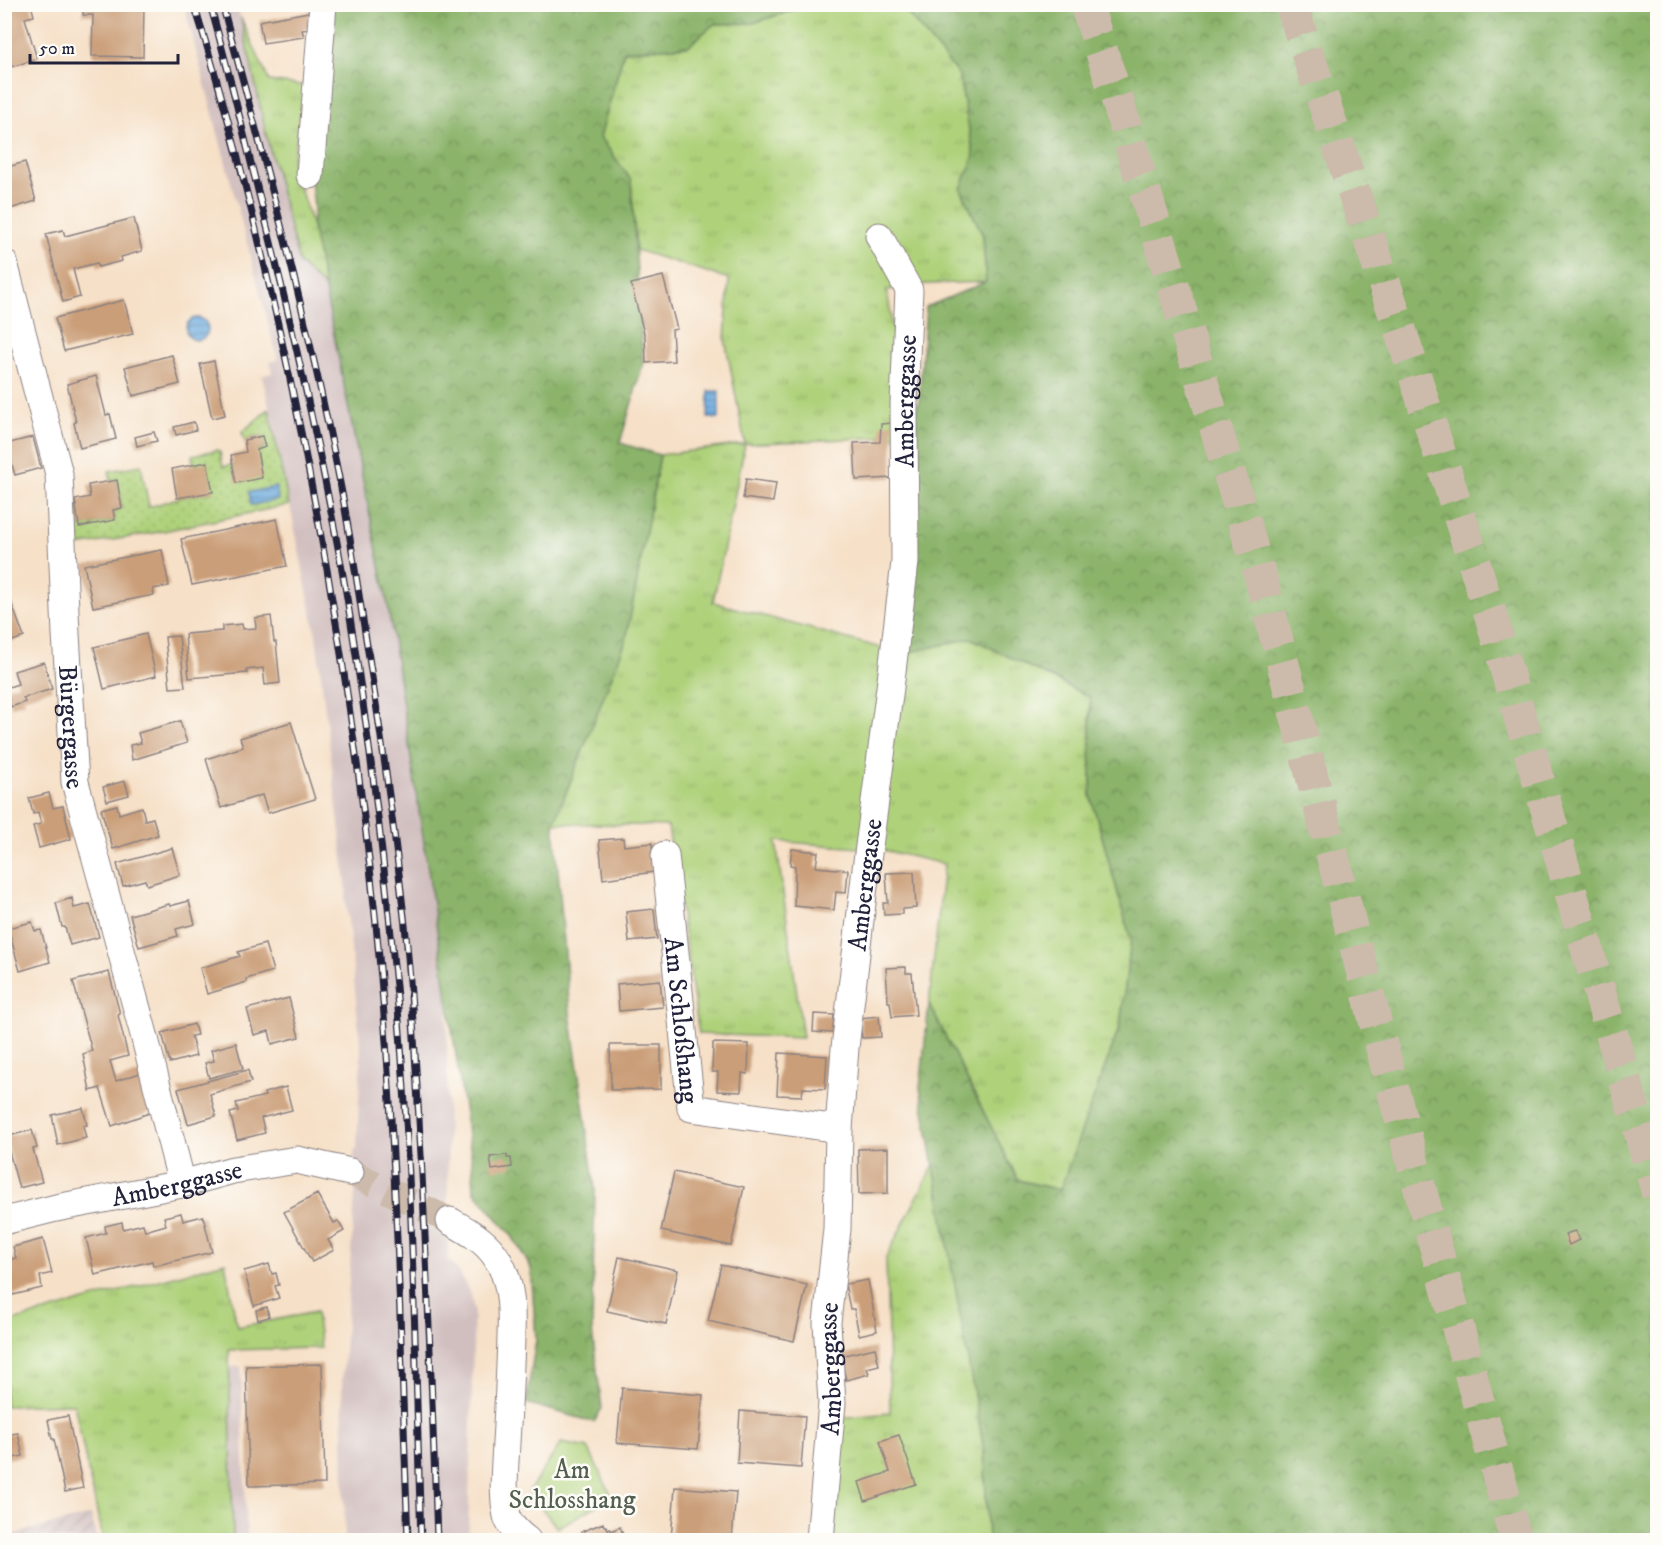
<svg xmlns="http://www.w3.org/2000/svg" width="1662" height="1545" viewBox="0 0 1662 1545" font-family="'IM FELL DW Pica',serif">
	<style>
		.industrial { fill: url(#industrial-furrows) }
		.railway { fill: #d1bfbf }
		.grass { fill: url(#grass-tufts); stroke: #687a5a; stroke-width: 1.5 }
		.forest { fill: url(#forest-crowns); stroke: #566a52; stroke-width: 1.5 }
		.park { fill: #afd17a; stroke: #687a5a; stroke-width: 1.5 }
		.garden { fill: url(#garden-dots); stroke: #687a5a; stroke-width: 1.5 }
		.water { fill: url(#water-rules); stroke: #47668c; stroke-width: 1.5 }
		.building { fill: #ca9e78 }
		.lines { fill: none; stroke-linecap: round; stroke-linejoin: round }
		.minor-tunnel { stroke: #ccbaab; stroke-width: 27; stroke-dasharray: 27 14; stroke-linecap: butt }
		.highway-tunnel { stroke: #ccbaab; stroke-width: 33; stroke-dasharray: 33 16; stroke-linecap: butt }
		.minor-casing { stroke: #8c8181; stroke-width: 29 }
		.minor { stroke: #fff; stroke-width: 27 }
		.rail-casing { stroke: #22223b; stroke-width: 7 }
		.rail { stroke: #fdfcf7; stroke-width: 4.5; stroke-dasharray: 14; stroke-linecap: butt }
		.labels { text-anchor: middle; stroke-width: 5; stroke-linejoin: round; paint-order: stroke }
		.street-label { font-size: 26px; fill: #22223b; stroke: #fdfcf7 }
		.park-label { font-size: 26px; fill: #535f51; stroke: #fdfcf7 }
	</style>
	<defs>
		<pattern id="industrial-furrows" width="10" height="10" patternUnits="userSpaceOnUse" patternTransform="scale(1.5)"><rect width="10" height="10" fill="#d1bfbf"/><path d="M-1 1l2-2M0 10L10 0M9 11l2-2" fill="none" stroke="#b3a4a5"/></pattern>
		<pattern id="grass-tufts" width="24" height="20" patternUnits="userSpaceOnUse" patternTransform="scale(1.5)"><rect width="24" height="20" fill="#afd17a"/><path d="M3 7l-1-3M5 7V3M7 7l1-3M15 17l-1-3M17 17v-4M19 17l1-3" fill="none" stroke="#96b36a"/></pattern>
		<pattern id="forest-crowns" width="20" height="18" patternUnits="userSpaceOnUse" patternTransform="scale(1.5)"><rect width="20" height="18" fill="#8bb36a"/><path d="M2 6a3 3 0 1 1 6 0M12 15a3 3 0 1 1 6 0" fill="none" stroke="#719158"/></pattern>
		<pattern id="garden-dots" width="8" height="8" patternUnits="userSpaceOnUse" patternTransform="scale(1.5)"><rect width="8" height="8" fill="#afd17a"/><path d="M2 2h.1M6 6h.1" fill="none" stroke="#96b36a" stroke-width="1.8" stroke-linecap="round"/></pattern>
		<pattern id="water-rules" width="6" height="5" patternUnits="userSpaceOnUse" patternTransform="scale(1.5)"><rect width="6" height="5" fill="#6caade"/><path d="M0 2.5h6" fill="none" stroke="#588ab5"/></pattern>
	</defs>
	<rect width="100%" height="100%" fill="#fdfcf7"/>
	<filter id="ink" filterUnits="userSpaceOnUse"><feTurbulence type="fractalNoise" baseFrequency=".0167" numOctaves="2"/><feDisplacementMap in="SourceGraphic" scale="12" xChannelSelector="R" yChannelSelector="G"/><feConvolveMatrix kernelMatrix="1 2 1 2 8 2 1 2 1" color-interpolation-filters="sRGB"/></filter>
	<filter id="wash" filterUnits="userSpaceOnUse"><feTurbulence type="fractalNoise" baseFrequency=".008" numOctaves="4" result="noise"/><feDisplacementMap in="SourceGraphic" scale="24" xChannelSelector="R" yChannelSelector="G"/><feGaussianBlur stdDeviation="1.35" result="paint"/><feColorMatrix in="noise" values="0 0 0 0 0 0 0 0 0 0 0 0 0 0 0 0 0 1.4 0 .05"/><feComposite in="paint" operator="in"/></filter>
	<g filter="url(#wash)">
		<rect width="100%" height="100%" fill="#f6e0c7"/>
		<path class="industrial" d="M91,1515L97,1540H5V1536Z"/>
		<path class="railway" d="M184,5H236L241,18L267,138L299,262L325,288L388,606L415,775L426,866L447,984L448,1259L459,1272L471,1295L474,1310L468,1540H345L342,1382L355,1195L354,1151L357,1148L361,1052L349,928L345,897L347,891L316,635L274,426L262,376L272,373L270,362L278,360Z
			M241,1366L247,1540H231L230,1367Z"/>
		<path class="grass" d="M860,4L904,9L959,75L974,156L961,189L983,236L986,282L927,284L887,290L904,403L905,436L745,444L713,602L903,654L971,638L1090,697L1091,797L1131,940L1120,1026L1060,1190L1018,1180L929,1004L944,864L883,850L776,841L803,1038L699,1034L668,826L554,823L626,640L660,455L745,444L725,339L729,279L636,250L631,180L600,137L624,51L688,46L714,24L753,23L809,5Z
			M241,18L269,81L306,86L292,164L312,225L325,288L299,263L267,138Z
			M934,1165L984,1450L988,1540H832L840,1418L890,1413L886,1257Z
			M225,1262L237,1327L316,1312L321,1348L229,1350L233,1540H103L74,1404L5,1406V1323Z"/>
		<path class="forest" d="M323,5H809L753,23L714,24L688,46L624,51L600,137L631,180L643,364L620,443L660,455L626,640L554,823L570,1013L595,1189L592,1331L602,1408L594,1422L526,1403L536,1340L531,1268L512,1236L474,1191L472,1161L388,606L312,225L314,206L310,175Z
			M860,5H1657V1540H988L984,1450L920,1088L929,1004L1018,1180L1060,1190L1120,1026L1131,940L1091,797L1090,697L971,638L903,654L905,436L919,401L926,307L986,282L983,236L961,189L974,156L959,75L904,9Z"/>
		<path class="park" d="M561,1443L588,1448L612,1497L557,1528L529,1491Z"/>
		<path class="garden" d="M269,409L289,505L154,533L78,546L74,544L71,510L76,509L80,527L115,520L113,510L122,508L117,480L111,481L109,471L141,465L149,507L178,498L212,492L207,463L193,465L192,455L217,450L220,452L223,467C239,464 250,453 265,447L262,436L244,440L242,432Z"/>
		<path class="water" d="M186 329a11 11 0 1 1 22 0a11 11 0 1 1-22 0Z
			M709,391H719V419L708,418Z
			M276,487L278,500L251,505L249,492Z"/>
		<g id="blocks">
			<path class="building" d="M4,4H31L34,16L25,18L37,59L4,69Z
				M83,4H144L143,57L92,56L93,15H83Z
				M314,11V28L302,30L304,37L263,43L259,21Z
				M25,162L36,201L10,209L4,188V168Z
				M134,218L142,251L121,257L122,261L98,267L97,263L73,269L80,297L63,302L46,234L63,230L65,236Z
				M663,276L677,329L672,330L674,361L646,363L645,337L631,284Z
				M124,300L133,334L64,351L55,318Z
				M172,355L180,384L133,396L125,367Z
				M214,361L225,415L212,418L200,364Z
				M96,376L106,415L110,414L116,439L80,448L74,423L76,422L67,384Z
				M194,422L196,430L176,435L174,427Z
				M893,423L892,478L856,480L854,443L880,442L881,424Z
				M154,432L157,441L137,446L135,437Z
				M262,436L265,447L257,450L262,478L236,483L231,455L246,452L244,440Z
				M33,437L41,468L15,475L6,444Z
				M207,462L213,492L177,498L172,469Z
				M746,479L776,483L773,502L743,498Z
				M117,480L122,508L113,510L115,520L79,527L75,500L90,497L88,485Z
				M277,519L287,566L192,585L181,539Z
				M162,550L169,586L153,589L154,595L93,607L84,565Z
				M4,583L24,637L4,644Z
				M271,616L274,642H276L280,683L265,685L263,668L246,670L247,673L189,678L185,634L222,631V626L242,624L243,629L256,628L255,618Z
				M146,634L156,676L104,689L94,647Z
				M179,636L185,687L170,688L165,637Z
				M44,662L52,689L23,698L25,702L11,707L6,688L18,684L14,671Z
				M180,721L187,743L132,760L130,745L141,743L138,733Z
				M291,722L315,799L268,813L262,795L221,808L206,759L243,747L240,738Z
				M125,781L129,795L107,801L103,787Z
				M49,793L53,808L63,806L71,839L39,848L33,826L41,824L38,812L33,814L29,798Z
				M117,805L119,814L142,807L145,820L153,818L158,835L113,849L101,809Z
				M623,838L624,846L652,843L654,872L603,879L599,840Z
				M172,848L180,875L147,885L145,880L123,886L117,864Z
				M792,849L818,852L816,867L848,870L846,893L836,892L834,910L794,906L795,866L790,865Z
				M914,872L916,908L902,909V914L884,915L883,903H888L886,873Z
				M72,898L74,908L90,904L99,937L70,945L65,927H62L56,903Z
				M189,901L195,924L176,929L178,936L139,947L130,915L169,904L170,906Z
				M654,909L657,939L629,942L626,912Z
				M32,922L35,931L41,930L50,962L20,971L8,928Z
				M265,944L273,971L246,979L247,982L207,994L200,968L240,956L238,952Z
				M906,967V973H912L916,1015L892,1017L890,1002H888L886,968Z
				M109,972L120,1014L118,1015L128,1056L110,1061L116,1081L143,1072L155,1111L112,1126L100,1088L90,1091L83,1054L92,1051L73,981Z
				M660,980L663,1007L619,1011L617,984Z
				M289,998L299,1037L272,1044L269,1031L254,1035L247,1009Z
				M814,1014L834,1015L833,1033L813,1032Z
				M879,1016L881,1037L862,1038L860,1018Z
				M194,1024L197,1035L191,1036L196,1056L170,1063L162,1033Z
				M236,1043L243,1069L209,1078L205,1063L214,1061L211,1050Z
				M713,1043L749,1044L748,1074L742,1073L741,1092L717,1091L718,1072H712Z
				M610,1045H661V1089L611,1090Z
				M779,1053L827,1056L825,1089L803,1088L802,1096L777,1095Z
				M248,1070L251,1082L210,1094L216,1116L188,1124L178,1089Z
				M286,1087L292,1110L261,1118L265,1133L237,1140L230,1113L238,1111L236,1103L265,1096L264,1093Z
				M83,1108L87,1125L83,1126L86,1138L58,1145L52,1115Z
				M32,1130L37,1148L33,1149L42,1182L19,1188L5,1137Z
				M888,1148V1193L859,1194L858,1149Z
				M507,1155V1158H511L512,1167L492,1170L490,1157Z
				M674,1172L744,1187L731,1246L661,1231Z
				M317,1194L334,1223L338,1221L344,1231L328,1240L334,1250L312,1262L284,1212Z
				M181,1213L183,1221L203,1216L212,1252L153,1266L152,1261L95,1275L86,1238L106,1233L105,1226L122,1222L123,1229L143,1224L145,1231L166,1225L164,1217Z
				M1575,1231L1579,1240L1569,1245L1565,1234Z
				M43,1239L52,1273L40,1276L42,1288L13,1295L5,1261L16,1258L13,1247Z
				M619,1257L678,1270L666,1324L607,1311Z
				M269,1264L272,1274L276,1273L279,1285L275,1286L279,1298L254,1306L244,1271Z
				M721,1265L807,1285L794,1341L708,1321Z
				M868,1280L877,1331L859,1335L854,1309H850L845,1284Z
				M267,1307L269,1317L258,1320L256,1310Z
				M875,1348L879,1365L867,1368L869,1374L846,1380L840,1356Z
				M322,1364L325,1484L249,1486L246,1366Z
				M622,1388L703,1395L698,1449L617,1443Z
				M740,1411L805,1416L801,1468L737,1463Z
				M68,1416L83,1488L65,1492L54,1439H52L48,1420Z
				M18,1433L23,1456L4,1460V1435Z
				M899,1435L916,1484L865,1501L859,1482L890,1472L880,1441Z
				M675,1487L736,1492L732,1540H671Z
				M603,1523L604,1526H606L608,1529L610,1528L611,1531L620,1527L625,1540H585L581,1532Z"/>
		</g>
	</g>
	<g filter="url(#ink)">
		<use href="#blocks" fill-opacity="0" stroke="#8c8181" stroke-width="1.5"/>
		<g class="lines">
			<path class="minor-tunnel" d="M350,1172L450,1221"/>
			<path class="highway-tunnel" d="M1086,4L1115,92L1260,575L1394,1094L1516,1540
				M1291,4L1411,363L1490,613L1658,1194"/>
			<g class="minor-casing">
				<g id="minor">
					<path d="M310,175L323,4"/>
					<path id="s1" d="M4,263L59,474L66,634L75,782L143,1031L182,1184"/>
					<path id="s2" d="M665,855L691,1108L839,1129"/>
					<path id="s3" d="M4,1221L56,1208L182,1184L233,1170L297,1160L350,1172"/>
					<path d="M450,1221C466,1230 483,1239 494,1254C512,1278 512,1309 511,1337C510,1373 508,1408 506,1443C505,1467 502,1492 507,1516C509,1525 520,1535 527,1540"/>
					<path id="s4" d="M820,1540L832,1403L827,1323L837,1229L839,1129L845,1048L866,869L891,680L905,562L904,403L909,290L879,236"/>
				</g>
			</g>
			<use href="#minor" class="minor"/>
			<g class="rail-casing">
				<path id="rail" d="M194,4C231,121 260,241 286,360C330,564 363,771 381,978C397,1165 401,1353 408,1540
					M210,4C225,57 238,110 251,163C288,307 322,452 347,598C368,727 384,857 396,986C413,1170 415,1356 421,1540
					M222,4C267,168 311,332 343,498C350,536 356,575 362,614C378,712 392,810 403,908C411,973 414,1038 418,1103C427,1249 432,1395 437,1540"/>
			</g>
			<use href="#rail" class="rail"/>
		</g>
	</g>
	<g class="labels">
		<g class="street-label">
			<text dy="9" stroke="none"><textPath href="#s4" startOffset="1144">Amberggasse</textPath></text>
			<text dy="9" stroke="none"><textPath href="#s1" startOffset="471">Bürgergasse</textPath></text>
			<text dy="9" stroke="none"><textPath href="#s4" startOffset="658">Amberggasse</textPath></text>
			<text dy="9" stroke="none"><textPath href="#s2" startOffset="166">Am Schloßhang</textPath></text>
			<text dy="9" stroke="none"><textPath href="#s3" startOffset="177">Amberggasse</textPath></text>
			<text dy="9" stroke="none"><textPath href="#s4" startOffset="172">Amberggasse</textPath></text>
		</g>
		<g class="park-label">
			<text x="572" y="1478">Am<tspan x="572" dy="30">Schlosshang</tspan></text>
		</g>
	</g>
	<rect width="1662" height="1545" fill="none" stroke="#fdfcf7" stroke-width="24"/>
	<path d="M30 54v9h148v-9" fill="none" stroke="#22223b" stroke-width="3"/>
	<text x="39" y="54" font-size="18" fill="#22223b" stroke="#fdfcf7" stroke-width="4.5" paint-order="stroke">50 m</text>
</svg>
